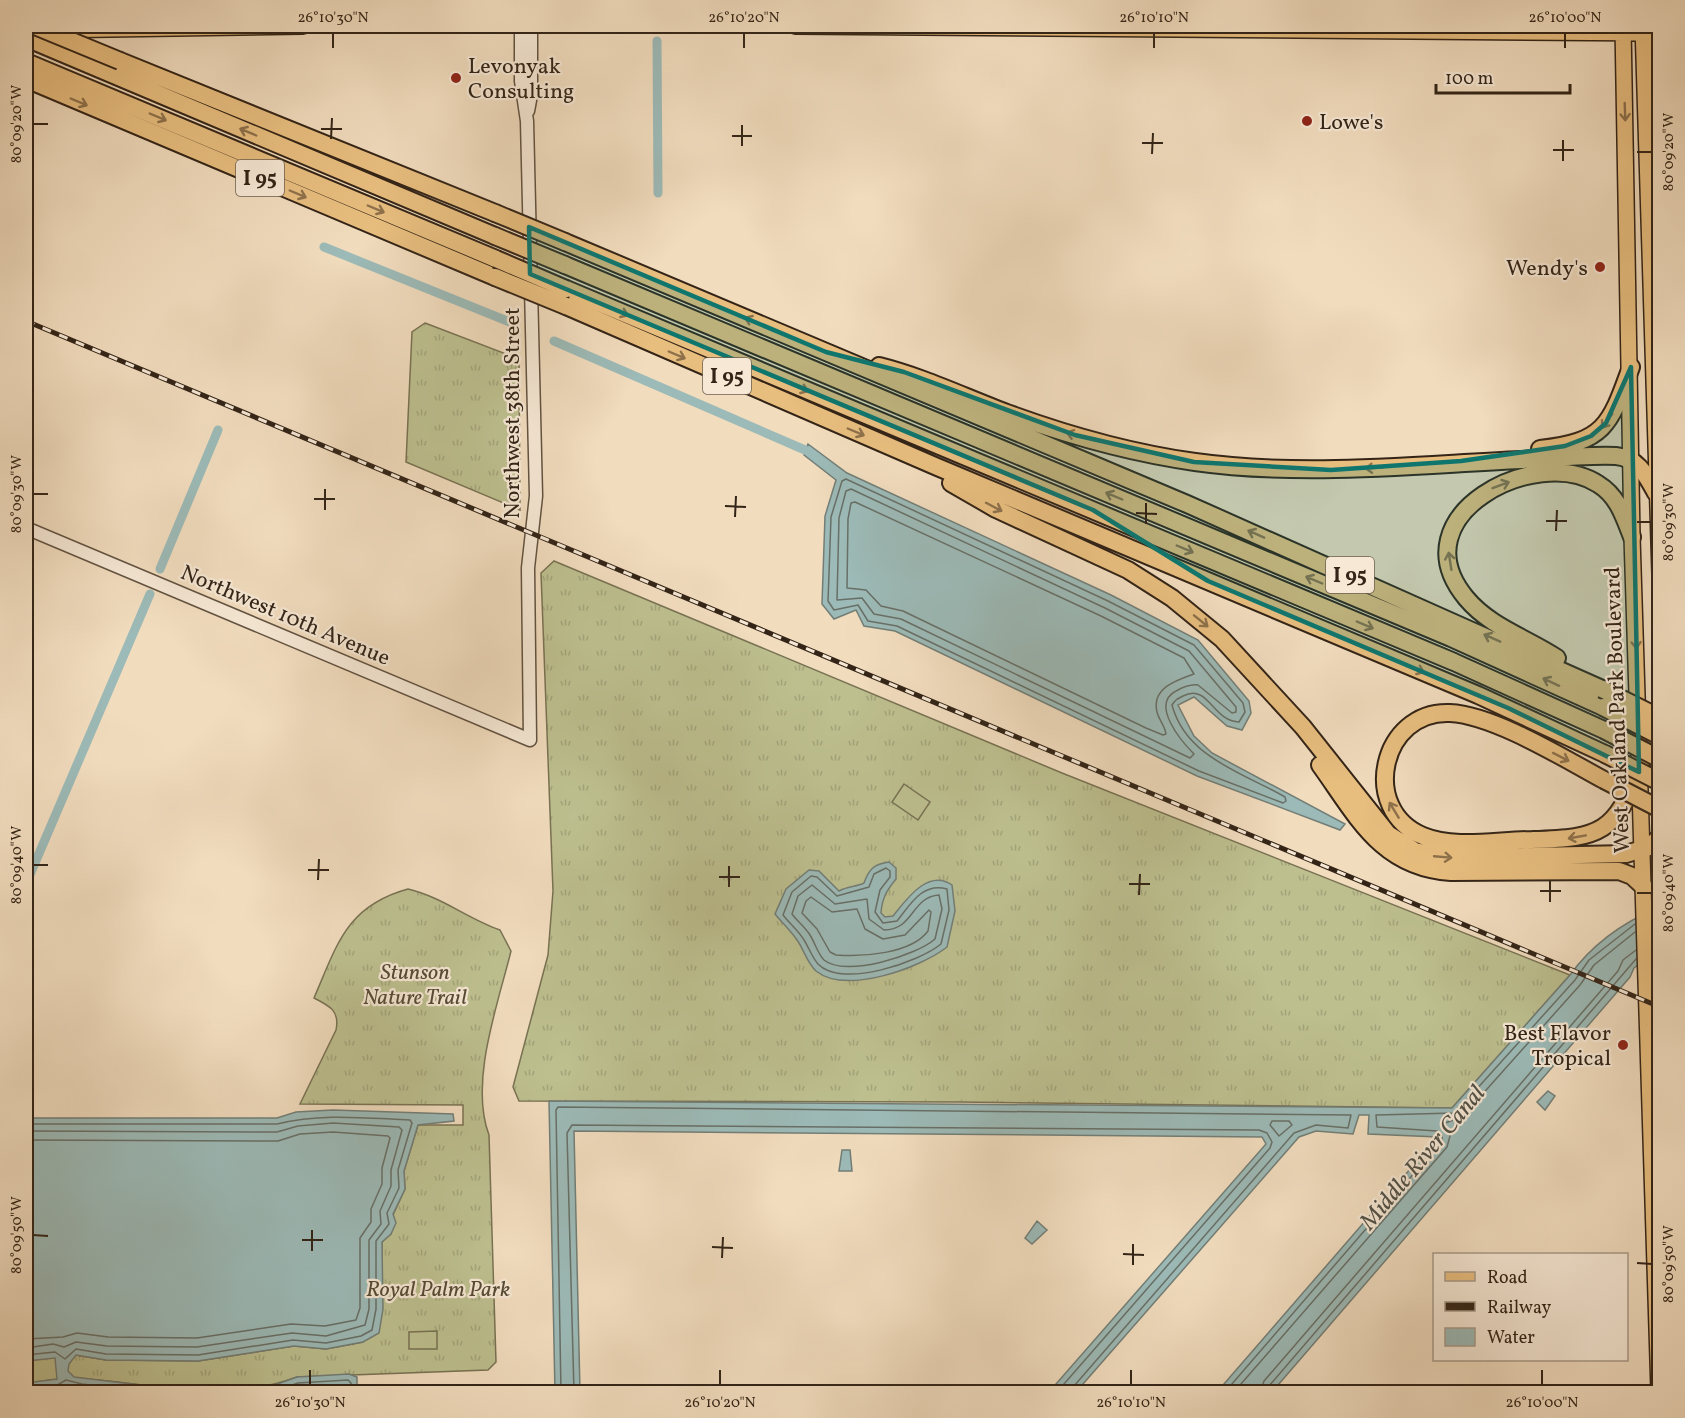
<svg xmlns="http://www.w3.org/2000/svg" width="1685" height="1418" viewBox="0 0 1685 1418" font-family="Vollkorn,serif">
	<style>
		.grass { fill: url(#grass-tufts); stroke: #787253; stroke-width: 1.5 }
		.pitch { fill: #bdbf8f; stroke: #787253; stroke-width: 1.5 }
		.water { fill: #9cbab7; stroke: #727e77; stroke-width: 1.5 }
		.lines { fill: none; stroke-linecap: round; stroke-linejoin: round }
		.shore { stroke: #686f67; stroke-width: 1.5 }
		.canal { stroke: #9cbab7; stroke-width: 9 }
		.minor-casing { stroke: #625241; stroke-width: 15 }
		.major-casing { stroke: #332417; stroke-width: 18 }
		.highway-casing { stroke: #332417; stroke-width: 20 }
		.minor { stroke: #f6e8d5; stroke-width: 12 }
		.major { stroke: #e8be7f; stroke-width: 15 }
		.highway { stroke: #e8be7f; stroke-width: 16 }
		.rail-casing { stroke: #332417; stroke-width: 5 }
		.rail { stroke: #f6e8d5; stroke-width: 3; stroke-dasharray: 9; stroke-linecap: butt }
		.highway-bridge-casing { stroke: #332417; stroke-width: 20; stroke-linecap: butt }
		.highway-bridge { stroke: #e8be7f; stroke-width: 16 }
		.oneway { stroke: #8e714b }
		.marked { fill: #0f766e; fill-opacity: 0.2; stroke: #0f766e; stroke-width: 4.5; stroke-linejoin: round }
		.ticks { fill: none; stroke: #332417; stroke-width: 2 }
		.poi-dot { fill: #8f2418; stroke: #f6e8d5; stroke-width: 2 }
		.labels { text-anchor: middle; stroke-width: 4.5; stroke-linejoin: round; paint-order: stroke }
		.shield { fill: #f6e8d5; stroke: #6e5f50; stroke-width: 1.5 }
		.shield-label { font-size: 21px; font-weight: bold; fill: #332417 }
		.poi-label { font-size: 22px; fill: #332417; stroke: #f6e8d5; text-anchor: start }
		.street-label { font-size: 22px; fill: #332417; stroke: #f6e8d5 }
		.park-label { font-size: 22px; font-style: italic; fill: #564b35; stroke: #f6e8d5 }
		.water-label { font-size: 24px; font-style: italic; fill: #525147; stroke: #f6e8d5 }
		.neatline { fill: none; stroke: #332417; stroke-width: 2 }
		.ticks-label { font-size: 15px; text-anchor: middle; fill: #332417 }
	</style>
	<defs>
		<pattern id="grass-tufts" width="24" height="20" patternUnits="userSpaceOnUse" patternTransform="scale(1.5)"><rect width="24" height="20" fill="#bdbf8f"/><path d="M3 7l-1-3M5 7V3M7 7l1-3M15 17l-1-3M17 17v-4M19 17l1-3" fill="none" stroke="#a3a47b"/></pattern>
	</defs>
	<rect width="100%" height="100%" fill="#f1dcbe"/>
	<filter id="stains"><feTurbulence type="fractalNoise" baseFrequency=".00333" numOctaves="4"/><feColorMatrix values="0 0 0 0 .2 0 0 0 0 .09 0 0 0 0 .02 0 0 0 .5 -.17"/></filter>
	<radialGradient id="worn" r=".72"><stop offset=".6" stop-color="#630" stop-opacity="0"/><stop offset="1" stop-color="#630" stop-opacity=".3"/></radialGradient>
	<path class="grass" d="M425,323L519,359L520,510L406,462L412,332Z
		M554,561L1062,773L1570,975L1452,1108L959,1102L519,1101L513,1087L548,955L553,891L541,573Z
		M408,889C442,897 468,919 500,930L511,951C498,1004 469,1082 489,1135L496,1362L488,1370L297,1377C220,1405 163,1384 85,1379C66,1377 45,1381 26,1383V1361L75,1355L106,1360L198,1361L294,1346L326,1349L363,1342L381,1273L382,1242L391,1234L393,1215L405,1189L404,1171L418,1125H463V1105L300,1104L336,1030C340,1011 330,1006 314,998C337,945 346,906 408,889Z"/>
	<path class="pitch" d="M904,784L930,802L918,820L892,802Z
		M437,1331V1349H409V1332Z"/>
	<path class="water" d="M808,444L847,473L1111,595L1198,640L1249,701L1251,713L1242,730L1227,726L1194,697L1178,705L1194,736L1212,753L1345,824L1340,830L1197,776L895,631L864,626L856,610L834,619L822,604L825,516L836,480L804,455Z
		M889,862L896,868V879C887,890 882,898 881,913L885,917L893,916C906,900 928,868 952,885L955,911L947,947C920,968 846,995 816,971C808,964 804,951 799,943C793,933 783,924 775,914L786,889L809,870L819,871L839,891C847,886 856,887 864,883C869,869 874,864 889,862Z
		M1659,907V950L1634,968L1630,977L1272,1392H1217L1438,1137L1368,1134L1369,1115H1359L1353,1134L1316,1131L1299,1137L1076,1392H1049L1266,1144L1262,1137L574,1131L580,1392H555L549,1101L1452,1108L1570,975C1593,943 1624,922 1659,907Z
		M1548,1091L1555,1096L1545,1110L1537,1102Z
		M333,1110L453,1114L454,1121L418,1125L404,1171L405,1189L393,1214L396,1223L391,1234L382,1242L383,1309L379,1333L363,1342L326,1349L294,1346L198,1361L106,1360L76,1355L69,1364L68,1371L74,1377L198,1392H26V1383L57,1379L55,1358L26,1361V1118H277L296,1112Z
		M842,1150H850L852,1171H839Z
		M1037,1221L1047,1230L1032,1244L1025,1238Z
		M349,1374L357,1377V1392H232L269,1387L297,1377Z"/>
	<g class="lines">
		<path class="shore" d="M846,479L1108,601L1194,645L1243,703L1245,712L1239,722C1212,721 1209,683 1183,696C1177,699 1175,700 1172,705C1186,758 1244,773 1285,797L1286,801L1283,803L1199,771L897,626L868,621L858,605L834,610L828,601L831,517L842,481Z
			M851,489L1105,608L1189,651L1236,707V712L1232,713L1198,685C1190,684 1183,687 1176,691C1150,704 1181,741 1194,754L1190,758L901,619L874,614L862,598L837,600L839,518L846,491Z
			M855,502L1101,616L1184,658L1194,674C1177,680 1151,688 1157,712C1159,720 1165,726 1166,734L1163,735L1146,728L903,611L881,606L866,590L847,588L848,519L851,503Z
			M886,868L890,871V877L880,890L875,912L883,923L897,921C910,905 922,882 947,889L949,910L941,944C919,962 842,989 818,964C812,957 809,948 804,940C799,931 789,923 783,915L792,892L811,876L817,877L837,896L869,887L874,874Z
			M812,885L835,904L867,899L869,919L884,930C914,930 911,897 939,895L942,909L935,939C917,955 846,978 824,960C818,954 815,943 810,935C805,927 797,921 792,914L798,896Z
			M811,897L832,912L857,909L865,929L883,939L905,935L929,910L931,912L928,931C911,954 862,957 836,955L830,952L817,929L802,913L806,901Z
			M1272,1121H1289L1292,1125L1279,1136L1270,1125Z
			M26,1124H277C321,1113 364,1118 410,1120L412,1123L398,1170L399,1188L387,1213L389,1224L376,1241V1309L372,1330L361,1336L326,1343L293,1340L198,1355L106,1354L76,1349L65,1359L55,1352L26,1355
			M26,1131L277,1132L298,1126L333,1123L399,1127L402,1130L391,1170V1186L380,1211L381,1224L369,1240V1309L365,1325L326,1336L292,1333L197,1347L107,1346L76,1342L64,1347L53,1344L26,1348
			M26,1140L278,1141L300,1134L333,1132L388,1136L390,1138L382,1168V1184L371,1209V1222L360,1238V1308L356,1320L325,1326L291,1324L197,1338L108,1337L77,1333L63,1337L26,1339
			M26,1389L54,1387L66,1380L82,1384L149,1392
			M272,1392L298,1383L348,1380L351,1383L352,1392
			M561,1392L556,1110L558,1107L1351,1115L1348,1128L1316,1125L1294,1133L1074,1386L1072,1392
			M574,1392L567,1133L572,1125L1259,1130L1267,1133L1272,1142L1270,1148L1057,1392
			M1225,1392L1442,1141V1135L1437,1131L1377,1127L1376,1115L1455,1113L1575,980L1589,960L1635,924
			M1234,1392L1447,1147L1450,1136L1445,1123L1462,1117L1580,985L1594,965L1635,932
			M1260,1392L1264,1381L1618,971L1623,960L1636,950
			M1268,1392L1269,1386L1636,959"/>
		<path class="canal" d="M657,41L658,193
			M324,247L512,323
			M554,341L805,450
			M160,569L218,430
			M26,884L150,594"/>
		<g class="minor-casing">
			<path id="minor" d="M528,111L531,95V26
				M26,528L530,740L528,568L536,496L527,121L521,81V26"/>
		</g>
		<g class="major-casing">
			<path id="major" d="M795,26L1660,33
				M1623,26L1632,537L1659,1392
				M1643,26L1660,574
				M46,30L303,26"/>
		</g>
		<g class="highway-casing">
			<path id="highway" d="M26,38L495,236
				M120,61L495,213
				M26,62L496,259
				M26,79L495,277
				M565,242L1187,504L1602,689
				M565,265L1451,638L1603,707
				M566,289L1454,662L1604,730
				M566,306L935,466L1478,695L1605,754
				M879,366C923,377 964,397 1007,413C1067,435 1131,453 1195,462C1303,477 1412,465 1521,460C1552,458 1585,455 1616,456C1638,458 1646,475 1656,493
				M1540,449C1605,442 1610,425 1631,367
				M951,483L996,509L1128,570L1172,598L1222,639L1303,727L1388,834L1415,851L1448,858L1626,854L1649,847L1660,837
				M1557,658C1527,638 1490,627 1466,598C1397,515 1537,444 1598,484C1618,496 1624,517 1632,537
				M1320,765C1357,816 1381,868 1451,872L1619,871L1632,876L1645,888
				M1604,780C1565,759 1494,715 1450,713C1381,710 1359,810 1423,836C1454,849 1498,840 1532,840C1602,838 1614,833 1641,767"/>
		</g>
		<use href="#minor" class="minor"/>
		<use href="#major" class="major"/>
		<use href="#highway" class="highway"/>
		<g class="rail-casing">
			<path id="rail" d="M26,321L1660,1007"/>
		</g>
		<use href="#rail" class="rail"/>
		<g class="highway-bridge-casing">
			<path id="highway-bridge" d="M35,26L120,61
				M495,213L565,242
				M495,236L565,265
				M496,259L566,289
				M495,277L566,306
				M1602,689L1660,718
				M1603,707L1660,736
				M1604,730L1660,759
				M1605,754L1660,782
				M1604,780L1660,809"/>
		</g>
		<use href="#highway-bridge" class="highway-bridge"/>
	</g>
	<defs><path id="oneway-shaft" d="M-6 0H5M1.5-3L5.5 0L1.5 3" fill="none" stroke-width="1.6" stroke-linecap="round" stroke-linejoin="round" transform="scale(1.5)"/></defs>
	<g class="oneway">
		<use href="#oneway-shaft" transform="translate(79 102) rotate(23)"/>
		<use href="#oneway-shaft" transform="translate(1625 112) rotate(88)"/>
		<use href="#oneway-shaft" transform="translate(158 117) rotate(23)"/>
		<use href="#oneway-shaft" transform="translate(248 132) rotate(-157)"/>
		<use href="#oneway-shaft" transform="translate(298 194) rotate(23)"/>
		<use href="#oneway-shaft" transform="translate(376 209) rotate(23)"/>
		<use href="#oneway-shaft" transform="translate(620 312) rotate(23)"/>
		<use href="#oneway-shaft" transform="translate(753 321) rotate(-157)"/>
		<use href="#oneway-shaft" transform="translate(677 355) rotate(23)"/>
		<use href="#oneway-shaft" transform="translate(800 388) rotate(23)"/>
		<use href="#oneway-shaft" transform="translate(1607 421) rotate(126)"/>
		<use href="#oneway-shaft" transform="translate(856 432) rotate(23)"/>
		<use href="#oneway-shaft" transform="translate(1075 435) rotate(-164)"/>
		<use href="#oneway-shaft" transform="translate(1374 468) rotate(176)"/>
		<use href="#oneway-shaft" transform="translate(1501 485) rotate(-21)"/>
		<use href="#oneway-shaft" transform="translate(1114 496) rotate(-157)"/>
		<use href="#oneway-shaft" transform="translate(994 507) rotate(28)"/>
		<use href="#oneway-shaft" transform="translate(1256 534) rotate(-156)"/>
		<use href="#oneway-shaft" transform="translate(1185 549) rotate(23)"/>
		<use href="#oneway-shaft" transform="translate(1450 561) rotate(-99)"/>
		<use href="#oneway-shaft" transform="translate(1314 580) rotate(-157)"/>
		<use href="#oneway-shaft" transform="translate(1201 621) rotate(39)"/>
		<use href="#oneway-shaft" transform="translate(1365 625) rotate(23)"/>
		<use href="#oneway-shaft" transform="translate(1492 638) rotate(-156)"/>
		<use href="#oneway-shaft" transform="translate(1636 640) rotate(88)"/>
		<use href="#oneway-shaft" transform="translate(1416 669) rotate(23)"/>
		<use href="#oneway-shaft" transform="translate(1551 682) rotate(-155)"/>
		<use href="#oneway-shaft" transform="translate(1561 757) rotate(27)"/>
		<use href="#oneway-shaft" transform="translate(1394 810) rotate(-121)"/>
		<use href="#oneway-shaft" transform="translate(1577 837) rotate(170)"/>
		<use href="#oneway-shaft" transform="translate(1443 857) rotate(5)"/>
	</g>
	<path class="marked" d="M529,227L826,352L904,372L1075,435L1194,462L1331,470L1461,461L1565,446L1591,436L1606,423L1631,367L1639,772L1508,708L1208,581L1093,510L530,274Z"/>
	<path class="ticks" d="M333,48V33M744,48V33M1154,48V33M1565,48V33M33,124H48M321,129H342M732,136H752M331,139L332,118M1142,143H1163M742,146V125M1553,150H1574M1637,152H1652M1152,154L1153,133M1563,161V140M33,494H48M314,499H335M725,506L746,507M325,510V489M1136,513L1157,514M735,517L736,496M1546,521H1567M1637,522H1652M1146,524V503M1556,531L1557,510M33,865H48M308,870H329M719,877H740M318,880L319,859M1129,884H1150M729,887V866M1540,891H1561M1637,893H1652M1139,895L1140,874M1550,902V881M33,1235L48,1236M302,1240H323M712,1247L733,1248M312,1251V1230M1123,1254L1144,1255M722,1258L723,1237M1637,1263L1652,1264M1133,1265V1244M310,1385V1370M720,1385V1370M1131,1385V1370M1542,1385V1370"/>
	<g class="poi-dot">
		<circle cx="456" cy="78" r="6"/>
		<circle cx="1307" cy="121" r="6"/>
		<circle cx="1600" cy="267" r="6"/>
		<circle cx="1623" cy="1045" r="6"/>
	</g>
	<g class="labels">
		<g class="shield">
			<rect x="236" y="160" width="48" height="36" rx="4.5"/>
			<rect x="703" y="358" width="48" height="36" rx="4.5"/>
			<rect x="1326" y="557" width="48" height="36" rx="4.5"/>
		</g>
		<g class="shield-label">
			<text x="260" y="185">I 95</text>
			<text x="727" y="383">I 95</text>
			<text x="1350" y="582">I 95</text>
		</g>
		<g class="poi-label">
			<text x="468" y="73">Levonyak<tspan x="468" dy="25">Consulting</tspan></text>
			<text x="1319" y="129">Lowe's</text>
			<text x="1588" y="275" text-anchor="end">Wendy's</text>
			<text x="1611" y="1040" text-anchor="end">Best Flavor<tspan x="1611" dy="25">Tropical</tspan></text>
		</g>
		<g class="street-label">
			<text transform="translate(511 413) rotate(-90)" y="8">Northwest 38th Street</text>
			<text transform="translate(286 614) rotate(23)" y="8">Northwest 10th Avenue</text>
			<text transform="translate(1616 710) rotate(-92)" y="8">West Oakland Park Boulevard</text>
		</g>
		<g class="park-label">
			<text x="415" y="979">Stunson<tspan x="415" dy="25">Nature Trail</tspan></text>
			<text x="438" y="1296">Royal Palm Park</text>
		</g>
		<g class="water-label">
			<text transform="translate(1422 1157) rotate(-50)" y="8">Middle River Canal</text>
		</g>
	</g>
	<rect width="1685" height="1418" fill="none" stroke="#f1dcbe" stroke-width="66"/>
	<rect x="1433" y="1253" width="195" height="108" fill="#f6e8d5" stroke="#a89a89" stroke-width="1.5"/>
	<rect x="1445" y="1272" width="30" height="9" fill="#e8be7f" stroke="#a89a89" stroke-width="1.5"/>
	<text x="1487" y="1283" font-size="18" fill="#332417">Road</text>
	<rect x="1445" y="1302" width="30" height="9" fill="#332417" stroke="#a89a89" stroke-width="1.5"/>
	<text x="1487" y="1313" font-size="18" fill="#332417">Railway</text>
	<rect x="1445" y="1328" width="30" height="18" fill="#9cbab7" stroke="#a89a89" stroke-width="1.5"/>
	<text x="1487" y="1343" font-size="18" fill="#332417">Water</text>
	<path d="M1436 84v9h134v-9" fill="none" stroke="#332417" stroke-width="3"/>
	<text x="1445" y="84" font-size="18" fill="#332417" stroke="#f6e8d5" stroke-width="4.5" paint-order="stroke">100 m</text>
	<rect x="33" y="33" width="1619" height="1352" class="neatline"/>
	<g class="ticks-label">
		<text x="333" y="22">26°10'30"N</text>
		<text x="744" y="22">26°10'20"N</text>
		<text x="1154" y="22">26°10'10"N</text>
		<text x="1565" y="22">26°10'00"N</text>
		<text transform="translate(16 124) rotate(-90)" y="5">80°09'20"W</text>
		<text transform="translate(1668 152) rotate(-90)" y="5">80°09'20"W</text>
		<text transform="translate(16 494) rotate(-90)" y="5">80°09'30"W</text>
		<text transform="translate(1668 522) rotate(-90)" y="5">80°09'30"W</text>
		<text transform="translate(16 865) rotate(-90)" y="5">80°09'40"W</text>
		<text transform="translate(1668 893) rotate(-90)" y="5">80°09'40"W</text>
		<text transform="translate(16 1235) rotate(-90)" y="5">80°09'50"W</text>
		<text transform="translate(1668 1264) rotate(-90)" y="5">80°09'50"W</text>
		<text x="310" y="1407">26°10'30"N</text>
		<text x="720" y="1407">26°10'20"N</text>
		<text x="1131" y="1407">26°10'10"N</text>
		<text x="1542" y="1407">26°10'00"N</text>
	</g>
	<rect width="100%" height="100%" filter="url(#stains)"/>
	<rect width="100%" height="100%" fill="url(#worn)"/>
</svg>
